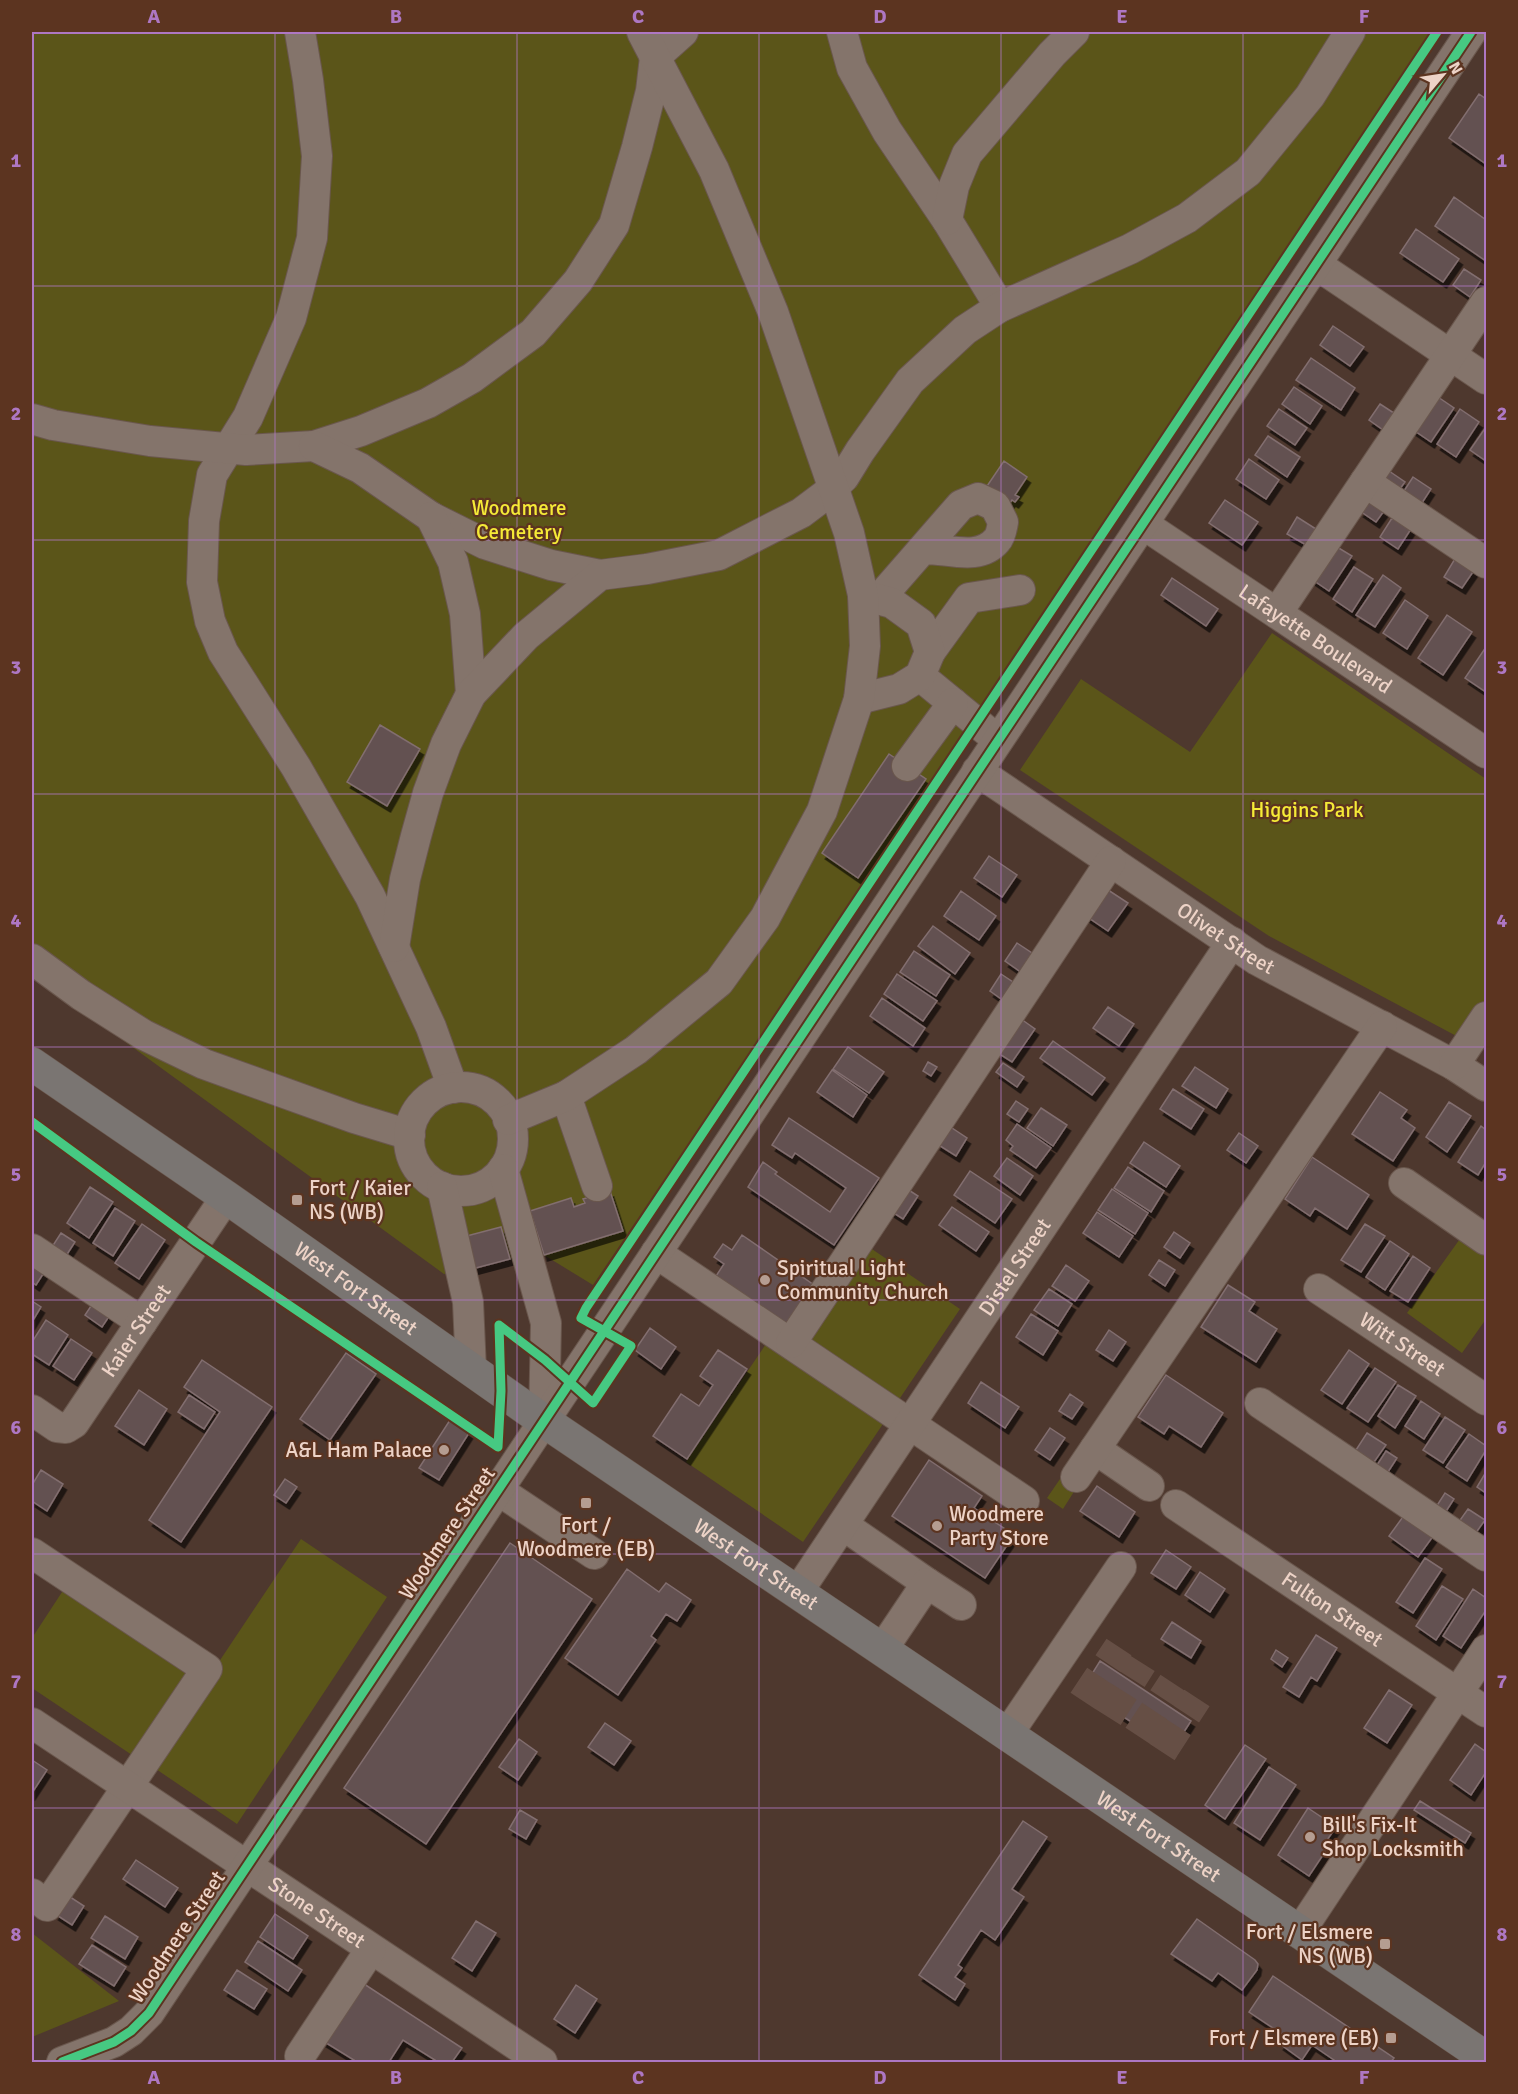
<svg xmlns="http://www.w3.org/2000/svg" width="1518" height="2094" viewBox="0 0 1518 2094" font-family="Signika,sans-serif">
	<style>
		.green { fill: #5b5519 }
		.building { fill: #635151; stroke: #826e6f; stroke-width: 1.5; filter: url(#shadow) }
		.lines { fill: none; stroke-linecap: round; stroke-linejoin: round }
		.minor-tunnel { stroke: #664f45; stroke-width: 30; stroke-dasharray: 30 15; stroke-linecap: butt }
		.minor-casing { stroke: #6a574d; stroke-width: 32 }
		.major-casing { stroke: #6a574d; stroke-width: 34 }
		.minor { stroke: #84746b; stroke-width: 30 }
		.major { stroke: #7a7572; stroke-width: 33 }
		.cycleway-casing { stroke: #5c3420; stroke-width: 13 }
		.cycleway { stroke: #46c982; stroke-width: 9 }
		.grid { fill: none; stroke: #ae77c3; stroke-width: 1.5; stroke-opacity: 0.55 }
		.poi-dot { fill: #b59d91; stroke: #5c3420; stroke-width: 2 }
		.labels { text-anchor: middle; stroke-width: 4.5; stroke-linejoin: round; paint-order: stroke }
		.park-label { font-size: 21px; fill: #f5ea37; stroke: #5c3420 }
		.street-label { font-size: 21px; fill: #edd3c7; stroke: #5c3420 }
		.poi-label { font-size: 21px; fill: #edd3c7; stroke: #5c3420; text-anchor: start }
		.neatline { fill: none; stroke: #ae77c3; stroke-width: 2 }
		.grid-label { font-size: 20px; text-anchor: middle; font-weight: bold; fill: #ae77c3 }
	</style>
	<defs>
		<filter id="shadow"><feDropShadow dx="3.5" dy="6" stdDeviation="0" flood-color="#0009"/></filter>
	</defs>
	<rect width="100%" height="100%" fill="#4e382e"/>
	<path class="green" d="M32,32H1431L725,1090L593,1285L544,1255L542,1250L468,1270L444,1274L32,974Z
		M1272,633L1486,779V1003L1462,1039L1269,936L1020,770L1081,679L1190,752Z
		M1462,1236L1486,1254V1319L1462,1353L1407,1313Z
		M866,1245L960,1309L898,1401L804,1337Z
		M768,1341L885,1421L803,1542L686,1462Z
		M1060,1479L1075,1490L1063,1509L1047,1498Z
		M301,1539L387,1597L237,1824L150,1765Z
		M64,1589L187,1671L132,1755L32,1688V1638Z
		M32,1933L119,2001L32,2037Z"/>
	<path class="building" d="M1479,94L1486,99V164L1449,138Z
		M1454,197L1486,220V261L1435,226Z
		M1416,229L1459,259L1443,282L1400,253Z
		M1464,269L1481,280L1470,297L1453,285Z
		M1333,326L1364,347L1350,366L1320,345Z
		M1311,358L1355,388L1341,410L1296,380Z
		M1294,387L1322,406L1310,424L1282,404Z
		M1435,395L1454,408L1431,442L1412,429Z
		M1380,404L1397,415L1386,432L1369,420Z
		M1279,409L1307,428L1295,445L1267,426Z
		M1460,409L1479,422L1456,457L1437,444Z
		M1486,427V461L1470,450Z
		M1268,436L1300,457L1287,477L1255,455Z
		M1249,459L1279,480L1266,499L1236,479Z
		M1004,461L1027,477L1015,495L1019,497L1015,502L1012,500L1009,504L985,489Z
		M1389,471L1405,482L1397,493L1382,483Z
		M1413,477L1431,489L1420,506L1402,494Z
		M1225,500L1258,522L1242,545L1209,523Z
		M1368,500L1384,511L1376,522L1360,511Z
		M1297,517L1316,529L1306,545L1287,534Z
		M1392,518L1411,529L1398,549L1380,537Z
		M1332,544L1352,556L1329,591L1310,578Z
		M1456,557L1475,569L1462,588L1444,577Z
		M1354,567L1373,579L1352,612L1333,599Z
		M1383,575L1401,588L1375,627L1356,615Z
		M1172,578L1218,609L1206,626L1161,595Z
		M1405,600L1428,616L1407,649L1383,633Z
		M1447,615L1472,632L1443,675L1418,658Z
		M1486,647V692L1465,678Z
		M380,725L420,749L387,806L347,782Z
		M889,754L926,779L858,878L822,853Z
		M989,856L1017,875L1002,897L974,878Z
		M1105,888L1128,903L1108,931L1086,916Z
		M961,891L996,916L979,940L944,916Z
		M933,926L970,953L955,974L918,946Z
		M1017,943L1035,955L1022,973L1005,961Z
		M914,951L950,975L936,996L900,972Z
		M897,974L937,1001L923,1021L884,994Z
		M1001,974L1016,984L1004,1001L990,991Z
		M882,998L925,1028L913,1046L870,1016Z
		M1108,1007L1134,1024L1119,1046L1093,1028Z
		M1021,1019L1035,1029L1012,1062L998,1053Z
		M1053,1041L1105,1078L1092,1095L1040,1058Z
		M848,1047L884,1072L869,1093L833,1069Z
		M928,1062L937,1067L931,1076L923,1071Z
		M1003,1063L1024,1077L1017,1087L996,1072Z
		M1195,1067L1228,1089L1216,1108L1182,1086Z
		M832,1070L867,1095L853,1117L817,1092Z
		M1173,1089L1204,1109L1191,1129L1160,1109Z
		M1380,1092L1407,1110L1401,1118L1415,1128L1393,1161L1352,1134Z
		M1016,1101L1028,1109L1019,1122L1007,1114Z
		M1449,1102L1471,1116L1447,1152L1426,1137Z
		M1041,1108L1067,1125L1053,1146L1027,1128Z
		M789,1118L879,1178L834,1245L748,1187L763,1162L777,1172L775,1174L830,1212L846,1188L795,1153L792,1158L772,1145Z
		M1017,1124L1051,1148L1036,1168L1010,1150L1013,1146L1006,1140Z
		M949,1126L967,1138L956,1156L937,1144Z
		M1481,1126L1486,1130V1162L1478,1175L1458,1162Z
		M1239,1133L1258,1146L1246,1163L1227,1150Z
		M1144,1142L1180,1166L1166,1187L1130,1163Z
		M1312,1157L1369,1195L1347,1229L1315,1208L1310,1216L1285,1199Z
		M1007,1158L1033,1176L1020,1195L994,1176Z
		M1128,1167L1164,1191L1151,1212L1114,1188Z
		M970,1171L1012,1199L995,1223L954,1195Z
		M90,1187L113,1202L89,1238L67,1223Z
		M904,1187L918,1196L903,1219L889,1210Z
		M1112,1189L1148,1213L1135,1234L1098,1210Z
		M610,1191L623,1231L544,1255L530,1211L571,1198L574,1207L585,1203L583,1199Z
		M952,1207L989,1232L976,1251L939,1225Z
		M115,1208L135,1221L113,1256L93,1243Z
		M1097,1212L1133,1236L1119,1257L1083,1233Z
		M142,1224L165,1240L139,1279L115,1263Z
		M1365,1224L1385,1236L1361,1272L1341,1260Z
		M501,1227L510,1259L468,1270L459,1238Z
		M1174,1232L1190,1243L1180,1258L1164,1247Z
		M61,1233L75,1242L64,1259L50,1250Z
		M742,1235L814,1285L787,1325L716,1276L724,1264L714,1257L723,1244L732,1250Z
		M1390,1241L1409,1254L1385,1290L1366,1277Z
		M1413,1256L1430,1268L1408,1302L1390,1291Z
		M1159,1260L1175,1270L1165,1286L1149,1275Z
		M32,1262L45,1271L36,1285L32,1282Z
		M1066,1265L1089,1281L1075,1301L1052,1286Z
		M1228,1285L1255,1302L1249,1311L1277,1329L1256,1362L1201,1327Z
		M1049,1289L1072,1304L1058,1326L1034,1310Z
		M32,1301L41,1307L32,1322Z
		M93,1303L110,1315L102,1327L85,1315Z
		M1031,1314L1058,1331L1043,1355L1016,1337Z
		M46,1320L68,1335L49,1365L32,1354V1342Z
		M650,1328L676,1347L661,1369L635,1350Z
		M1109,1330L1126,1342L1113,1361L1096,1350Z
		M71,1339L92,1353L74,1380L53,1366Z
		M718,1350L747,1369L687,1459L653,1436L681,1394L699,1406L713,1385L700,1376Z
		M1349,1350L1369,1364L1342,1404L1321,1390Z
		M346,1353L376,1374L330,1440L300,1419Z
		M202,1360L272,1407L181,1542L149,1520L220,1412L184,1387Z
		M1375,1368L1396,1382L1368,1422L1347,1408Z
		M1166,1375L1223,1413L1201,1447L1169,1426L1164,1434L1138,1417Z
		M981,1382L1019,1407L1005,1428L968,1403Z
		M1398,1385L1416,1396L1395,1428L1378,1416Z
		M139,1390L167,1409L144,1445L115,1426Z
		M1070,1394L1083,1403L1072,1419L1059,1411Z
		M189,1395L215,1412L204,1429L178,1412Z
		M1421,1401L1440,1414L1424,1439L1405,1426Z
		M1445,1417L1465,1430L1443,1463L1423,1450Z
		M450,1420L469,1433L439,1480L419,1468Z
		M1050,1428L1065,1438L1050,1460L1035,1450Z
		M1367,1433L1386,1445L1372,1465L1354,1453Z
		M1469,1434L1486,1446V1450L1467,1481L1446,1467Z
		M1386,1451L1397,1458L1388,1472L1377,1465Z
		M929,1460L982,1496L974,1508L1014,1535L985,1578L892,1516Z
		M41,1470L63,1484L47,1511L32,1501V1485Z
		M1486,1472V1493L1477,1487Z
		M285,1479L297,1487L286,1503L274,1495Z
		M1097,1486L1135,1512L1119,1537L1080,1511Z
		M1445,1493L1454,1499L1445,1513L1436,1507Z
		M1468,1509L1485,1520L1475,1534L1458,1523Z
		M1405,1514L1434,1535L1418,1557L1389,1536Z
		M510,1543L592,1599L426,1844L344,1788Z
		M1166,1550L1191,1567L1176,1589L1151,1573Z
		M1425,1558L1442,1569L1413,1613L1396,1602Z
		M627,1569L659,1592L666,1583L691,1600L677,1621L666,1614L651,1636L656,1640L618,1695L565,1658Z
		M1200,1572L1225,1589L1210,1612L1185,1595Z
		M1442,1586L1463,1599L1436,1640L1416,1626Z
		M1473,1589L1486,1598V1610L1461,1648L1443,1636Z
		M1172,1622L1201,1641L1191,1658L1161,1639Z
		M1316,1635L1337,1648L1317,1681L1311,1677L1299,1697L1283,1687Z
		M1276,1650L1288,1658L1282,1667L1271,1659Z
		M1100,1661L1191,1721L1173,1749L1082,1690Z
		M1389,1690L1412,1705L1387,1743L1364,1728Z
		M605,1723L631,1741L614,1765L588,1747Z
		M519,1739L537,1752L518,1780L499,1767Z
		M1475,1744L1486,1752V1772L1471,1795L1450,1780Z
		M1245,1745L1266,1759L1225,1819L1205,1805Z
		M32,1760L47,1770L32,1793Z
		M1269,1767L1296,1785L1260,1840L1234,1823Z
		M1420,1801L1471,1833L1465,1843L1414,1810Z
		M1308,1808L1336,1827L1323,1846L1327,1849L1309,1876L1278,1855Z
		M520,1810L537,1820L526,1839L509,1829Z
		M1023,1821L1047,1837L1012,1889L1024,1897L995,1940L981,1930L958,1965L962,1968L955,1977L965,1984L955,2000L919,1975Z
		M136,1860L178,1888L165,1907L123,1879Z
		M67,1895L84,1906L72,1925L55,1914Z
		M275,1914L308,1936L293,1959L260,1937Z
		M105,1916L138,1937L125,1959L91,1938Z
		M1197,1919L1255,1960L1258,1964L1257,1970L1242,1990L1218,1973L1212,1981L1171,1954Z
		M476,1921L496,1933L472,1971L452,1958Z
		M258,1941L302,1970L288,1991L245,1962Z
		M92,1945L126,1967L114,1986L79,1964Z
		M237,1970L267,1989L254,2009L224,1990Z
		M1273,1976L1394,2058L1391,2062H1337L1312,2045L1302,2060L1280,2044L1285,2036L1249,2012Z
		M361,1982L462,2048L452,2062H438L403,2040L389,2062H357L323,2041Z
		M576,1985L597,1999L575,2033L554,2019Z"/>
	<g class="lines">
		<path class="minor-tunnel" d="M1083,1701L1119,1647
			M1108,1717L1142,1663
			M1138,1736L1173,1683
			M1162,1752L1197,1698"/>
		<g class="minor-casing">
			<g id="minor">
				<path d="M300,32L308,80L317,156L312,238L291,318L248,417L212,475L204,521L202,582L210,621L223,652L296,767L370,896L431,1027L453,1088"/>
				<path d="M842,32L852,68L887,131L947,220L1000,307"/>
				<path d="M947,220L954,186L967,154L1052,54L1074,32"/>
				<path d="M1317,265L1486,379"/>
				<path d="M32,419L53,425L150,441L246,450L314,446L361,431L428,403L472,378L533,333L578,281L614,225L637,147L651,91L655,57L683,32"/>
				<path d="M314,446L360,468L431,517L485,544L551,565L600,575"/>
				<path d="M1365,482L1486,563"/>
				<path d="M431,517L453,562L465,614L471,694"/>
				<path id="s1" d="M1143,524L1486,753"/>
				<path d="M879,599L961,505L978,498L995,506L1003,522C1002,527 1001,536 997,540C979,562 947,548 923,549"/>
				<path d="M1277,613L1486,302"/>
				<path d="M930,652L969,598L1020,590"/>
				<path d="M920,676L998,740"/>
				<path d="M859,699L899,689L920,676L930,652L921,624L892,603L863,595"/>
				<path d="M907,766L953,703"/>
				<path id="s2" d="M977,771L1257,960L1454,1065L1486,1086"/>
				<path d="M394,947L405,879L416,836L428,793L446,744L471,694L526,636L600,575L647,569L719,555L801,513L825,495L844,477L860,451L910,381L965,330L1000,307L1130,249L1187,218L1248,172L1310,96L1350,32"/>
				<path d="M32,959L81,995L144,1035L204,1064L354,1118L410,1135"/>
				<path d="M1454,1065L1486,1017"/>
				<circle cx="461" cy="1139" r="52"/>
				<path d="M566,1096L597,1186"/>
				<path d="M508,1120L566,1096L636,1050L719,982L765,918L822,811L859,699L865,646L863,595L849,533L773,312L714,170L642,32"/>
				<path d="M503,1169L546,1323L544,1421"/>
				<path d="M1404,1183L1486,1240"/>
				<path d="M442,1187L468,1302L471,1370"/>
				<path d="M32,1249L142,1322"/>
				<path d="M656,1253L1024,1501"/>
				<path id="s3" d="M1319,1289L1486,1400"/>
				<path d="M791,1343L1111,861"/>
				<path d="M1260,1403L1486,1556"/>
				<path id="s4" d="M32,1410L57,1427L66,1428L74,1423L226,1197"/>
				<path d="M1095,1449L1149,1486"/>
				<path d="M1076,1477L1382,1026"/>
				<path d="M498,1490L594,1554"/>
				<path id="s5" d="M1176,1505L1486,1712"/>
				<path d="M843,1525L927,1583"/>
				<path d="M32,1553L207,1669L47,1906L32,1894"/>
				<path id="s6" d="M797,1593L1232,942"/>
				<path d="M882,1650L927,1583L961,1605"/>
				<path id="s7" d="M32,1723L542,2062"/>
				<path d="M1007,1735L1121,1567"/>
				<path d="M1299,1933L1486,1650"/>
				<path d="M300,2056L371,1949"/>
				<path d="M62,2062L114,2042L131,2031L149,2013L1471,32"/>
			</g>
		</g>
		<g class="major-casing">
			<g id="major">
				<path id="s8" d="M32,1064L226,1197L544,1421L1486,2058"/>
			</g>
		</g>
		<use href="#minor" class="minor"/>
		<use href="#major" class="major"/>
		<g class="cycleway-casing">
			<path id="cycleway" d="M32,1122L196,1242L498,1447L501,1391L499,1325
				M499,1325L545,1360L593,1403L631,1346L581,1318L586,1308L1437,32
				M62,2062L114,2042L131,2031L149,2013L1471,32"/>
		</g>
		<use href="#cycleway" class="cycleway"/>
	</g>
	<path class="grid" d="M275,32V2062M517,32V2062M759,32V2062M1001,32V2062M1243,32V2062M32,286H1486M32,540H1486M32,794H1486M32,1047H1486M32,1300H1486M32,1554H1486M32,1808H1486"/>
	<g class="poi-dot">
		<rect x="291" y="1194" width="12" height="12" rx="3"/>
		<circle cx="765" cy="1280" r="6"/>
		<circle cx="444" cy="1450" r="6"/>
		<rect x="580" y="1497" width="12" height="12" rx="3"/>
		<circle cx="937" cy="1526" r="6"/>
		<circle cx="1310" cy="1837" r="6"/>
		<rect x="1379" y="1938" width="12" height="12" rx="3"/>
		<rect x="1385" y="2032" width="12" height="12" rx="3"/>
	</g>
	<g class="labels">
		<g class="park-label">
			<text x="519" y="515">Woodmere<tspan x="519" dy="24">Cemetery</tspan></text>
			<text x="1307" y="817">Higgins Park</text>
		</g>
		<g class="street-label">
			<text dy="7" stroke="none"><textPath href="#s1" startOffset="207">Lafayette Boulevard</textPath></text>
			<text dy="7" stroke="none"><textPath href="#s2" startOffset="300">Olivet Street</textPath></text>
			<text dy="7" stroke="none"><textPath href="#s6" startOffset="392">Distel Street</textPath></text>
			<text dy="7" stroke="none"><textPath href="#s8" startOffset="394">West Fort Street</textPath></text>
			<text dy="7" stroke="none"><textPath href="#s4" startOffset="160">Kaier Street</textPath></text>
			<text dy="7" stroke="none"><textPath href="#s3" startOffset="100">Witt Street</textPath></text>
			<text transform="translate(447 1533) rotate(-56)" y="7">Woodmere Street</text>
			<text dy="7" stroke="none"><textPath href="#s8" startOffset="880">West Fort Street</textPath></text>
			<text dy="7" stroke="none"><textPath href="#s5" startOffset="188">Fulton Street</textPath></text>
			<text dy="7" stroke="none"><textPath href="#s8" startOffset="1366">West Fort Street</textPath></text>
			<text dy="7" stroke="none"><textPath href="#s7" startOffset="342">Stone Street</textPath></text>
			<text transform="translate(177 1937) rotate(-56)" y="7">Woodmere Street</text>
		</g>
		<g class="poi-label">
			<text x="309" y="1195">Fort / Kaier<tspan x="309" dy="24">NS (WB)</tspan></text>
			<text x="777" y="1275">Spiritual Light<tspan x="777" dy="24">Community Church</tspan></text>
			<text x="432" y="1457" text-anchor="end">A&amp;L Ham Palace</text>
			<text x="949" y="1521">Woodmere<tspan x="949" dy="24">Party Store</tspan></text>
			<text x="586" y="1532" text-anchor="middle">Fort /<tspan x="586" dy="24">Woodmere (EB)</tspan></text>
			<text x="1322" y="1832">Bill's Fix-It<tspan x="1322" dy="24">Shop Locksmith</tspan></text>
			<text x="1373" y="1939" text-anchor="end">Fort / Elsmere<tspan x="1373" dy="24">NS (WB)</tspan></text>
			<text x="1379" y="2045" text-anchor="end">Fort / Elsmere (EB)</text>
		</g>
	</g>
	<rect width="1518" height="2094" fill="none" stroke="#5c3420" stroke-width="66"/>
	<g transform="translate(1443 75) rotate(61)" stroke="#5c3420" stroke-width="4.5" paint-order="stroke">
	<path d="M0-4.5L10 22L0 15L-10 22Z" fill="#edd3c7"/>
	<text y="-9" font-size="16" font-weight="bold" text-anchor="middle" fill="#edd3c7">N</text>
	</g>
	<rect x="33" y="33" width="1452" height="2028" class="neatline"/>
	<g class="grid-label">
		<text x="154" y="23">A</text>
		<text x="396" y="23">B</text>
		<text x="638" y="23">C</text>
		<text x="880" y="23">D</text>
		<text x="1122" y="23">E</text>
		<text x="1364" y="23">F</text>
		<text x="16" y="167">1</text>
		<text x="1502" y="167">1</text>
		<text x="16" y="420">2</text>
		<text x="1502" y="420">2</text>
		<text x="16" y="674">3</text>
		<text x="1502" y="674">3</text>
		<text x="16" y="927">4</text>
		<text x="1502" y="927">4</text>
		<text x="16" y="1181">5</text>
		<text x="1502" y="1181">5</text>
		<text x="16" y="1434">6</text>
		<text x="1502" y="1434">6</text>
		<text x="16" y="1688">7</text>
		<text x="1502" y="1688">7</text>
		<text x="16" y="1941">8</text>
		<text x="1502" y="1941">8</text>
		<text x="154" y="2084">A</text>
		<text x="396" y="2084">B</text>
		<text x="638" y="2084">C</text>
		<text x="880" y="2084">D</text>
		<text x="1122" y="2084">E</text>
		<text x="1364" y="2084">F</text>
	</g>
</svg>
